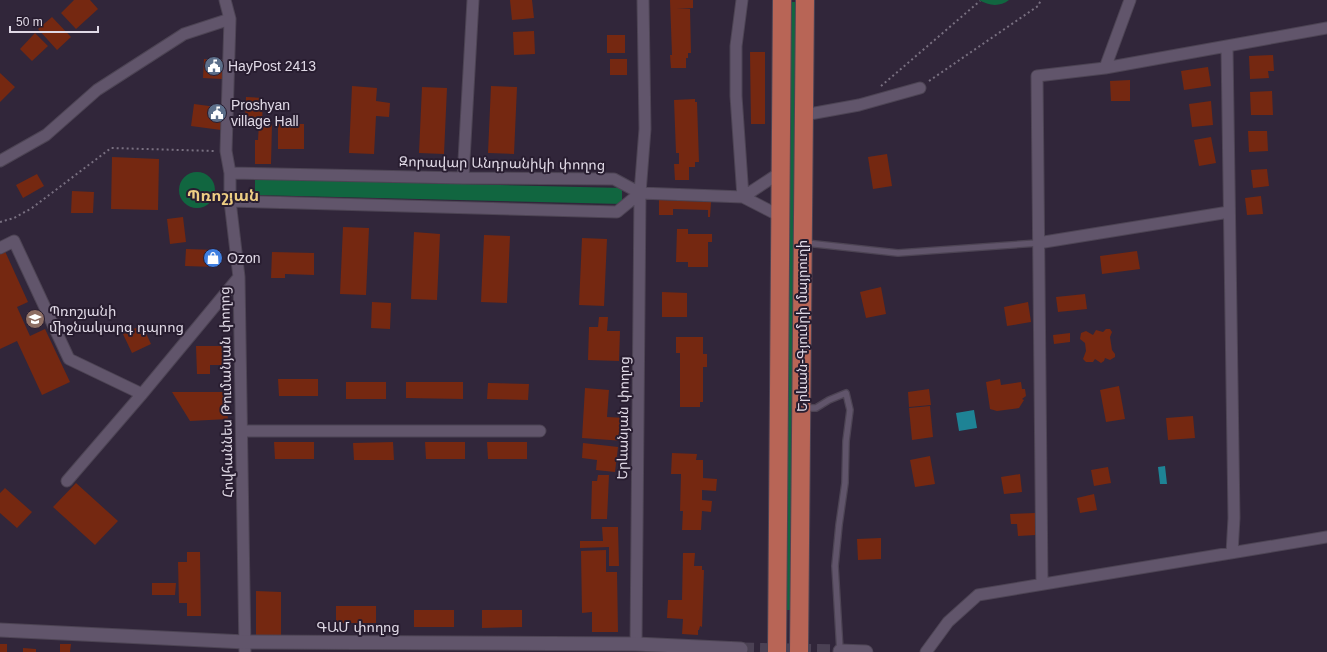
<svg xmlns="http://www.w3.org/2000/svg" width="1327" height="652" viewBox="0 0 1327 652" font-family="Helvetica,'Noto Sans Armenian',sans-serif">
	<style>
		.green { fill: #116640 }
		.water { fill: #1e8395 }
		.building { fill: #752811 }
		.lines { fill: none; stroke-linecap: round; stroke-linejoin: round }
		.tertiary-tunnel { stroke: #4b4154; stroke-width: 13; stroke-dasharray: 13 6; stroke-linecap: butt }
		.service-casing { stroke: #4d4454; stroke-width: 8 }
		.minor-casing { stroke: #4d4454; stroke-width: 13 }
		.tertiary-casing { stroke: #4d4454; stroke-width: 15 }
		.trunk-casing { stroke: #4d4454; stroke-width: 20 }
		.path { stroke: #797081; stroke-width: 2; stroke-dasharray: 2 3; stroke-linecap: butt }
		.service { stroke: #61556b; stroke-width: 5.5 }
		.minor { stroke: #61556b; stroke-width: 11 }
		.tertiary { stroke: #61556b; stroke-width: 13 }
		.trunk { stroke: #b86556; stroke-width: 18 }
		.labels { text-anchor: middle; stroke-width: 4; stroke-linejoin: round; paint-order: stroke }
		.poi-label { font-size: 14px; fill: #e0d9e6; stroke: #281d30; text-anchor: start }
		.street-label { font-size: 14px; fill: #e0d9e6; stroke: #281d30 }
		.quarter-label { font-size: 16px; font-weight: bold; fill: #edcd83; stroke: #281d30 }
	</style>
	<rect width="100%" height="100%" fill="#31263a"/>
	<path class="green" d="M979,0H1009C1000,7 989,6 979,0Z
		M789,2H798L792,610H783Z
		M179 190a18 18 0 1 1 36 0a18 18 0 1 1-36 0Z
		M255,179L622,188V204L255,195Z"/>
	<path class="water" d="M974,410L977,428L959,431L956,413Z
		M1165,466L1167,484H1160L1158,467Z"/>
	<path class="building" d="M74,0H90L98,9L76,29L61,13Z
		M510,0H532L534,18L512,20Z
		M670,0H693V8L677,9H690L691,53H688V58H686V68H671L670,55H672Z
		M52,17L71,37L57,50L38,29Z
		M534,31L535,54L514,55L513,32Z
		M35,33L48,46L32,61L20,49Z
		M607,35H625V53H607Z
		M750,52H765V124H751Z
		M1273,55L1274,71H1268L1269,78L1250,79L1249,56Z
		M204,59L223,60L222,79L203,78Z
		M610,59H627V75H610Z
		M1208,67L1211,86L1184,90L1181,71Z
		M0,73L15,87L0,102Z
		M1130,80V101H1111L1110,81Z
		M352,86L377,88L376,101L390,103L389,117L376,116L374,154L349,153Z
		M491,86L517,87L514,154L488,153Z
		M422,87L447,88L444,154L419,153Z
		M1272,91L1273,115H1251L1250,92Z
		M246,97L263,98L262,123L245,122Z
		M695,99V102H697L699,162H695V167H689V180H675L674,164H679V153H676L674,100Z
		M1211,101L1213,125L1192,127L1189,104Z
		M194,104L224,108L221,130L191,126Z
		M259,123L272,124L271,164H255V140H258Z
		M278,124H304V149H278Z
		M1248,131H1267L1268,151L1249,152Z
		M1211,137L1216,163L1199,166L1194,140Z
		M887,154L892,186L873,189L868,157Z
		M112,157L159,159L158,210L111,209Z
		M1267,169L1269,186L1253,188L1251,170Z
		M37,174L44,186L23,198L16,185Z
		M72,191L94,192L93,213H71Z
		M1261,196L1263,214L1247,215L1245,198Z
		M659,200L711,202L710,217H708V210L673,209V215H659Z
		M183,217L186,242L170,244L167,219Z
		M343,227L369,228L366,295L340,294Z
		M677,229H688V234H712V242H708V267H688V262H676Z
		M414,232L440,234L437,300L411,299Z
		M484,235L510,236L507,303L481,302Z
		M582,238L607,239L604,306L579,305Z
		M4,249L28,302L17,307L30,336L45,329L70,382L42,395L17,341L0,349V251Z
		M186,249L217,250L216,267L185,266Z
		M1137,251L1140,269L1102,274L1100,256Z
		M272,252L314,253V275L285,274V278H271Z
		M881,287L886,314L866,318L860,292Z
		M662,292L687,293V317H662Z
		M1085,294L1087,309L1058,312L1056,297Z
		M372,302L391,303L390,329L371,328Z
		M1028,302L1031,322L1007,326L1004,307Z
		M599,317H608L607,331H620L619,361L588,360L589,327H598Z
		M142,325L151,344L132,353L123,334Z
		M1106,329H1110L1112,332L1110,337L1112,350L1115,354V357L1110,360L1105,358L1104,361L1101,363L1095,359L1093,362H1086L1083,359L1086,351L1085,343L1080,339L1081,333L1086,331L1093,335L1096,330L1103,332Z
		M1070,333V342L1054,344L1053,335Z
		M676,337H703V354H707V367H703V402H700V407H680V353H676Z
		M196,346H226L227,365H210V374H197Z
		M278,379H318V396H279Z
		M1000,379L1001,385L1021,382L1022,389H1025L1026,396L1022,399L1024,400L1019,408L997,411L990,409L986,382Z
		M346,382H386V399H346Z
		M406,382H463V399L406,398Z
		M488,383L529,384L528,400L487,399Z
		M1119,386L1125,419L1106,422L1100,390Z
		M585,388L609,390L607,417L626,418L624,441L582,438Z
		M929,389L931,405L909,407L908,392Z
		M172,392H224L228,419L190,421Z
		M930,406L933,437L912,440L909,408Z
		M1193,416L1195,438L1168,440L1166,418Z
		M274,442H314V459H275Z
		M393,442L394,460H354L353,443Z
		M425,442H465V459H426Z
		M487,442H527V459H488Z
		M583,443L618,447L615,472L596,470L597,460L582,458Z
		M672,453L697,454L696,460H703V478L717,479L716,491L702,490V500L712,501L711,512L702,511L701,530H682L683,511H680L681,474H671Z
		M930,456L935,484L915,487L910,460Z
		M1108,467L1111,483L1094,486L1091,470Z
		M1020,474L1022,492L1004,494L1001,477Z
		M598,475H609L607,519H591L592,481H597Z
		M76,483L118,521L95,545L53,507Z
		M5,488L32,512L17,528L0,513V493Z
		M1094,494L1097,510L1080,513L1077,498Z
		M1035,513L1036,535L1018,536L1017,524H1011L1010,514Z
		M602,527H618L619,566H609V547L580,548V541H603Z
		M881,538V559L858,560L857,539Z
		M606,550V572H617L618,632H592V612L582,613L581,551Z
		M187,552H200L201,616H187V603H179L178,562H187Z
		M683,553H695L694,566H702V570H704L702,627L700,626L699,630H698V635L682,634L683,619L667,618L668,600H682Z
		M152,583H176L175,595H152Z
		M256,591L281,592V636H256Z
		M336,606H376V623H336Z
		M414,610H454V627H414Z
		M482,610H522V627L482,628Z
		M0,644H7V652H0Z
		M60,644H71L70,652H60Z
		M23,648L36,649V652H23Z"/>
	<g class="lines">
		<path class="tertiary-tunnel" d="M741,649L840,651"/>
		<g class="service-casing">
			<path id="service" d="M806,243L898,253L1038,243
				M804,408H816L829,400L846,393L850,410L846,441L845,483L839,525L835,566L840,651"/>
		</g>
		<g class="minor-casing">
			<path id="minor" d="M225,0L230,19L226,151L230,173V201L239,277L245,652
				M742,0L736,46V96L743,197
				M1227,47L1234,518L1232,553
				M1105,68L1130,0
				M804,115L859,105L920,88
				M0,161L46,135L97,90L184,34L230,19
				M230,173L463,178L614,179L640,193L743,197L780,216
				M463,178L473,0
				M743,197L781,172
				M230,201L617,212L640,193
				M1038,243L1229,212
				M0,248L14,241L69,359L142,394
				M242,431H540
				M67,481L142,394L239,277
				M1042,584L1037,76L1105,68L1327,28
				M636,644L640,193L645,129L643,0
				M926,652L948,622L978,595L1327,537"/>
		</g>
		<g class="tertiary-casing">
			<path id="tertiary" d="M0,630L245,642L636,644L741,649
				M840,651L866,652"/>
		</g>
		<g class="trunk-casing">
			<path id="trunk" d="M777,652L782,0
				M799,652L805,0"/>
		</g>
		<path class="path" d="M929,81L1038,6L1041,0
			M881,86L980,1
			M0,222L14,218L32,208L111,148L215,151"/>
		<use href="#service" class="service"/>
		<use href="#minor" class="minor"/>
		<use href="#tertiary" class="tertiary"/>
		<use href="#trunk" class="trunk"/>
	</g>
	<defs>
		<g id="civic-disc" transform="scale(1)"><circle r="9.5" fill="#5c6f8a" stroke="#281d30"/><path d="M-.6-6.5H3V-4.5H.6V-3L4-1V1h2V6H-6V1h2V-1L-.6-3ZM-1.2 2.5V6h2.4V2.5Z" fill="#fff"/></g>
		<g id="shop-disc" transform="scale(1)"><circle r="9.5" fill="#3f7fe0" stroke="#281d30"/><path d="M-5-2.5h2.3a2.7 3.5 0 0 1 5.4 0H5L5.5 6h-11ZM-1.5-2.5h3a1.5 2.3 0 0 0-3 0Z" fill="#fff"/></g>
		<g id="school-disc" transform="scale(1)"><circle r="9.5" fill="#8d6e63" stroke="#281d30"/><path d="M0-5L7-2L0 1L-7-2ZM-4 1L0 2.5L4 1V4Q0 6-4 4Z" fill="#fff"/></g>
	</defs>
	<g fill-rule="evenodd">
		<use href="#civic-disc" x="214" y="66"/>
		<use href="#civic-disc" x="217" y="113"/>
		<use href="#shop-disc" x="213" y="258"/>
		<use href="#school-disc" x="35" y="319"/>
	</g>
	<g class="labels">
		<g class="poi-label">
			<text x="228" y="71">HayPost 2413</text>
			<text x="231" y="110">Proshyan<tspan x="231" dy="16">village Hall</tspan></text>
			<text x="227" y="263">Ozon</text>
			<text x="49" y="316">Պռոշյանի<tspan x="49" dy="16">միջնակարգ դպրոց</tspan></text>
		</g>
		<g class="street-label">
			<text transform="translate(502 163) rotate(1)" y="5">Զորավար Անդրանիկի փողոց</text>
			<text transform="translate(802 326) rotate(-90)" y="5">Երևան-Գյումրի մայրուղի</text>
			<text transform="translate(226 392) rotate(-91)" y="5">Հովհաննես Թումանյան փողոց</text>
			<text transform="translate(623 418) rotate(-89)" y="5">Երևանյան փողոց</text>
			<text x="358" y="632">ԳԱՄ փողոց</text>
		</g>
		<g class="quarter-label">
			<text x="223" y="201">Պռոշյան</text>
		</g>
	</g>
	<path d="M10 26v6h88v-6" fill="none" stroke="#e0d9e6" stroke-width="2"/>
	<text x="16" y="26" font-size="12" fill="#e0d9e6" stroke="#281d30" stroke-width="3" paint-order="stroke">50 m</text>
</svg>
